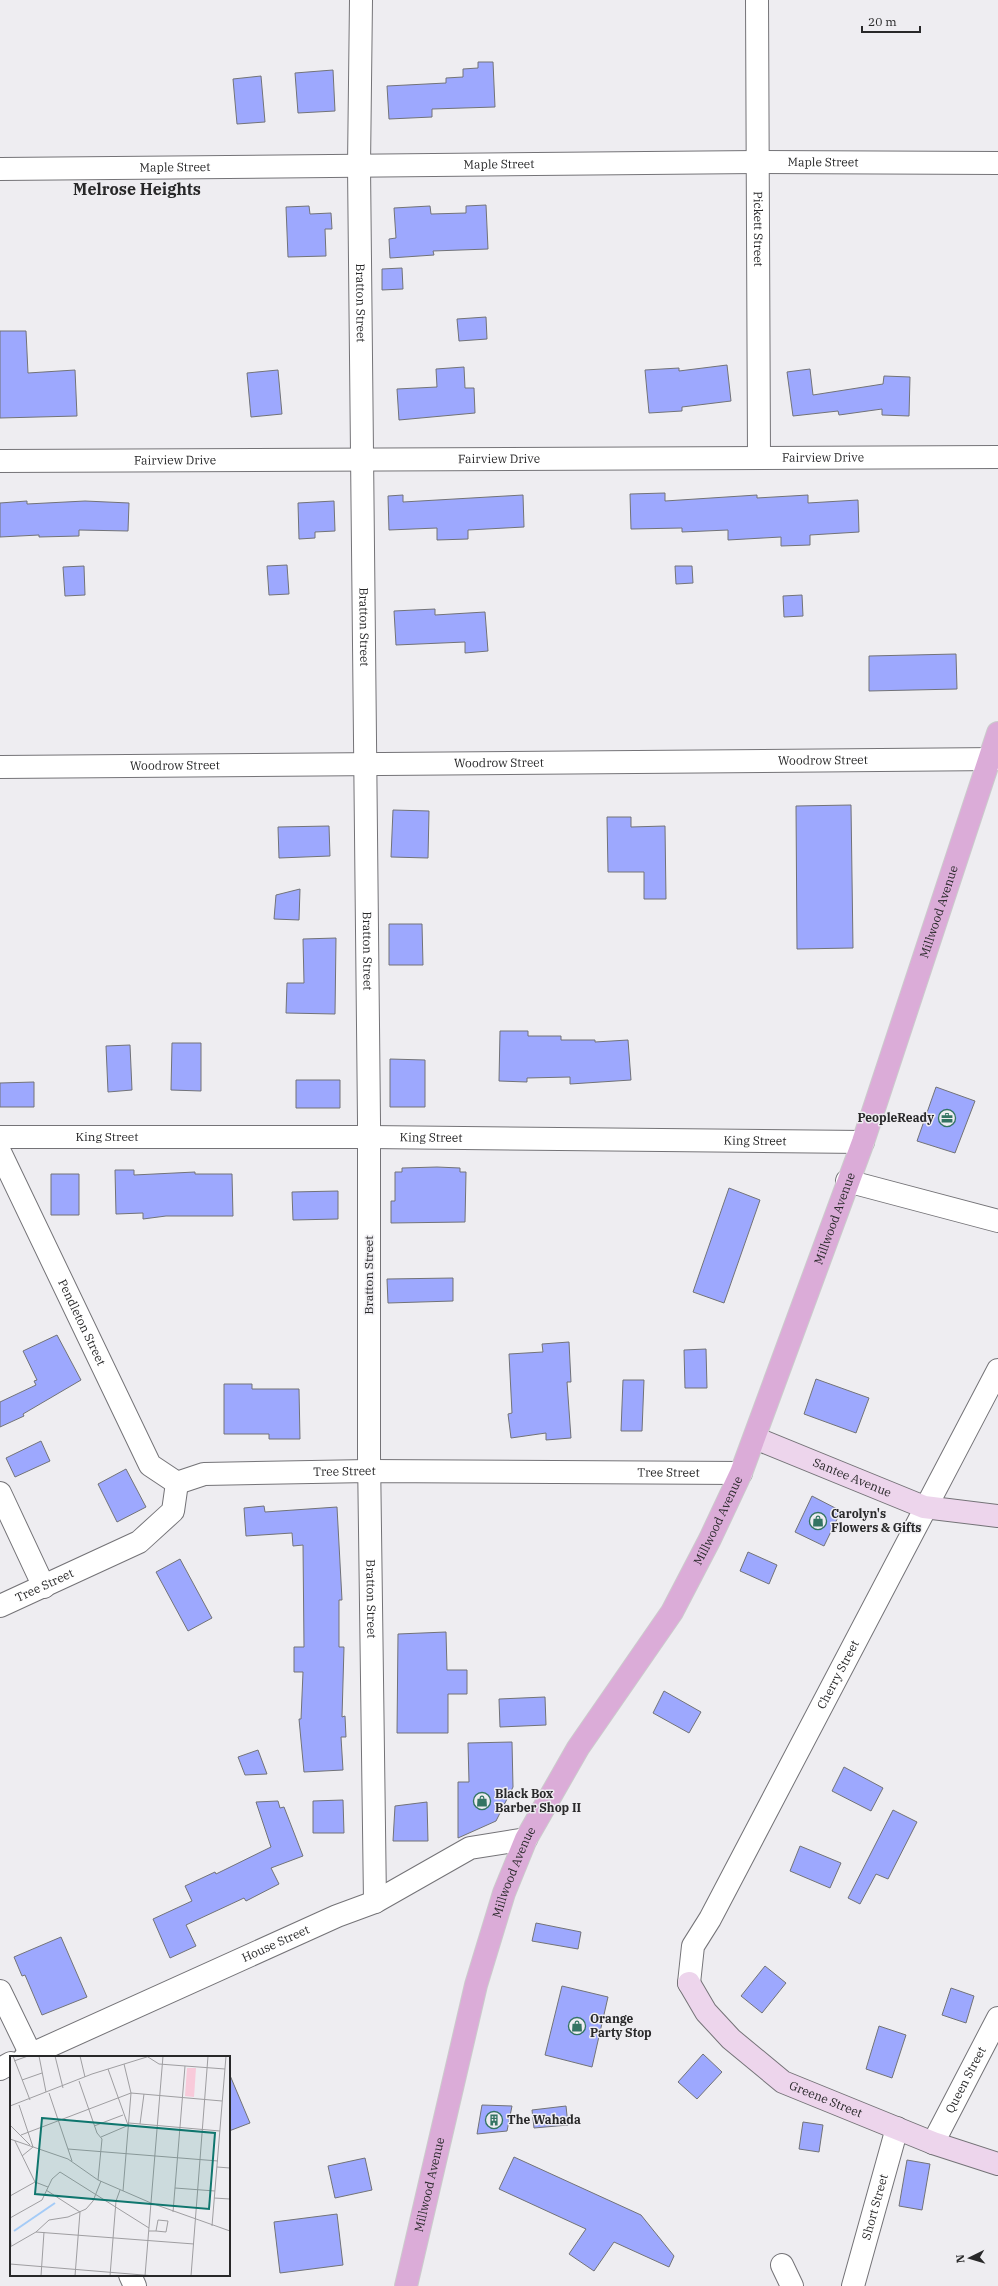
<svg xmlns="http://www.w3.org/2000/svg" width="998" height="2286" viewBox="0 0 998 2286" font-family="'IBM Plex Serif',serif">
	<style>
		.building { fill: #9da8fe; stroke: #727377 }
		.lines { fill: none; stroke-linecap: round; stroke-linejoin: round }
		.street-casing { stroke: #747377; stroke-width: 24 }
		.secondary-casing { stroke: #747377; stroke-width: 24 }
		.primary-casing { stroke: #cbcbcc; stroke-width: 24 }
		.street { stroke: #fff; stroke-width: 22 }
		.secondary { stroke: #edd5ec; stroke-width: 22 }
		.primary { stroke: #dbacd8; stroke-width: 22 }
		.labels { text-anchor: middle; stroke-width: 3; stroke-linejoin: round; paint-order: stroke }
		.street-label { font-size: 12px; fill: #282829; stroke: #eeedf1 }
		.poi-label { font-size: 12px; font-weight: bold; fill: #282829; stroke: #eeedf1; text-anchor: start }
		.district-label { font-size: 16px; font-weight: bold; fill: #282829; stroke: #eeedf1 }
		.inset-river { fill: none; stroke: #a4cbf7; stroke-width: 2 }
		.inset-road { fill: none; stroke: #9f9ea1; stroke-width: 1 }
		.view { fill: #0f766e; fill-opacity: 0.15; stroke: #0f766e; stroke-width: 2 }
		.inset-edge { fill: none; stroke: #282829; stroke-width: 2 }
	</style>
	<rect width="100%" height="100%" fill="#eeedf1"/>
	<path class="building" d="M478,62H493L495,107L432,109V117L389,119L387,86L446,83V78L463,77V69L478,68Z
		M333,70L335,111L298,113L295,73Z
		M261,76L265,122L237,124L233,79Z
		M486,205L488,249L433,251L434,255L390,258L389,239L396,238L394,208L430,206L431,214L466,213V206Z
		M309,206L310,214L331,213L332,229H325L326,256L288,257L286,207Z
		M402,268L403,289L382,290V269Z
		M486,317L487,339L459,341L457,319Z
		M0,331H26L28,373L75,370L77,416L0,418Z
		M727,365L731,401L682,407V411L649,413L645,370L679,368V371Z
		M464,367L465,388H474L475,413L399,420L397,389L437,387L436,369Z
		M810,369L813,395L883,384L884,376L910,377L909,416L882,415V409L839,415L838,411L793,416L787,372Z
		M278,370L282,414L251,417L247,373Z
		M665,493V501L757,495V498L808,495V503L858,500L859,532L810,535V545L781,546V537L728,540V530L682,532V528L631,529L630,494Z
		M403,495V502L523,495L524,527L468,530V539L437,540V528L389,530L388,496Z
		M27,501V504L85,501L129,503L128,531L79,530V536L39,537V535L0,537V503Z
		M334,501L335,531L315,532V538L299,539L298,503Z
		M287,565L289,594L269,595L267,566Z
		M84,566L85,595L65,596L63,567Z
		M675,566H692L693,583L676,584Z
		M802,595L803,616L784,617L783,596Z
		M435,609V615L485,612L488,651L465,653V642L396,645L394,611Z
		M956,654L957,689L869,691V656Z
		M851,805L853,948L797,949L796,806Z
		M393,810L429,811L428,858L391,857Z
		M607,817H631V827L665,826L666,899H644V872H608Z
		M329,826L330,856L279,858L278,827Z
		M300,889L299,920L274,919L276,895Z
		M389,924H422L423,965H389Z
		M336,938L335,1014L286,1013L287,983H304L303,939Z
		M500,1031H528V1036H561V1040H595V1042L628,1040L631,1080L570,1084V1077L527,1078V1082L499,1081Z
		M172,1043H201V1091L171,1090Z
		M130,1045L132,1090L108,1092L106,1046Z
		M390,1059L425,1060V1107H390Z
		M296,1080H340V1108H296Z
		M34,1082V1107H0V1083Z
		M936,1087L975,1101L955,1153L917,1141Z
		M437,1167L460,1168V1172H466L465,1222L391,1223V1201H395V1172H402V1168Z
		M115,1170H134V1175L195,1172V1174H232L233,1216H166L143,1219V1213L116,1214Z
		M51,1174H79V1215H51Z
		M729,1188L760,1200L724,1303L693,1292Z
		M338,1191V1219L293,1220L292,1192Z
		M453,1278V1301L388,1303L387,1279Z
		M57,1335L81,1380L23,1414L24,1416L0,1427V1402L36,1385L34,1381L37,1380L23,1351Z
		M569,1342L571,1382H567L571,1438L546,1440V1433L511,1438L508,1414L512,1413L509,1354L543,1352L542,1344Z
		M706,1349L707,1388H685L684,1350Z
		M816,1379L869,1398L856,1433L804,1414Z
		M623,1380H644L642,1431H621Z
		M224,1384H252V1389H299L300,1439H269V1434H224Z
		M41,1441L50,1461L15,1477L6,1458Z
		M126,1469L146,1507L117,1522L98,1484Z
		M812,1496L841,1511L824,1546L795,1532Z
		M264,1506L265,1512L337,1507L342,1600H339V1647H344L342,1717L345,1716L346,1737H341L343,1770L304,1772L299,1719H301L303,1672H294V1647H304L303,1545L293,1546L292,1533L246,1536L244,1508Z
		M748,1552L777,1565L769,1584L740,1571Z
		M180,1559L212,1618L188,1631L156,1572Z
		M446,1632L447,1670H467V1694H448V1733H397L398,1634Z
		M664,1691L701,1712L689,1733L653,1713Z
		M545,1697L546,1725L500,1727L499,1699Z
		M512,1742L513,1787L496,1821L458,1838V1782H469L468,1743Z
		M258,1750L267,1774L245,1775L238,1757Z
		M844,1767L883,1788L871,1811L832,1791Z
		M343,1800L344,1833H313V1801Z
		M278,1801L280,1808L284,1807L303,1856L271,1868L279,1884L246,1901L244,1898L186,1925L196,1946L170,1958L153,1919L192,1901L185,1886L215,1872L216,1874L271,1847L256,1802Z
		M427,1802L428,1841H393L395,1806Z
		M893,1810L917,1822L888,1879L876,1874L860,1904L848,1898Z
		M800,1846L841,1863L830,1888L790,1871Z
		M536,1923L581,1932L578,1949L532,1941Z
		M61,1937L87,1997L42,2015L25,1975L22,1976L14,1957Z
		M765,1966L786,1983L762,2013L741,1996Z
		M562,1986L608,1997L592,2067L545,2055Z
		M951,1988L974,1996L966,2023L942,2015Z
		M879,2026L906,2035L892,2078L866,2069Z
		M703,2054L722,2072L697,2099L678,2082Z
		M229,2073L250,2123L229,2131Z
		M482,2105L512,2106L507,2131L477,2134Z
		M566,2106L568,2125L534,2128L532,2110Z
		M803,2122L823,2125L819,2152L799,2149Z
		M514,2157L641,2215L674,2256L669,2267L614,2242L594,2271L569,2254L586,2229L499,2189Z
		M365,2158L372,2190L335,2198L328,2166Z
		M907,2160L930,2164L922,2210L899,2206Z
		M337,2214L343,2265L280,2273L274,2222Z"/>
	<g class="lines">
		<g class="street-casing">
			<g id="street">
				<path id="s1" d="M361,0L359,166L369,1121V1456L375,1902"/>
				<path id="s2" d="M757,0L759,458"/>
				<path id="s3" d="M0,169L757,162L998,163"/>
				<path id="s4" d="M0,461L998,457"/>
				<path id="s5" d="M0,767L998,759"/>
				<path id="s6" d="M0,1137H369L863,1142"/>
				<path id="s7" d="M0,1152L150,1465L177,1483"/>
				<path d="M847,1181L998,1221"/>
				<path id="s8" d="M177,1483L204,1474L369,1471L741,1473"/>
				<path d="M0,1493L44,1587"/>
				<path id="s9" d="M0,1606L139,1542L173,1511L177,1483"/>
				<path id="s10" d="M689,1983L693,1946L710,1919L998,1370"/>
				<path d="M0,1991L32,2057"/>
				<path id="s11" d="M25,2057L337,1916L375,1902L470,1848L526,1839"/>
				<path d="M0,2069L11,2063"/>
				<path id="s12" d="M933,2143L998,2018"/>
				<path d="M782,2265L792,2286"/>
				<path d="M130,2275L135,2286"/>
				<path id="s13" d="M853,2286L897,2128"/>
			</g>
		</g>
		<g class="secondary-casing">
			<g id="secondary">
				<path id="s14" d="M755,1438L924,1507L998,1516"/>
				<path id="s15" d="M689,1983L706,2012L731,2039L783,2082L933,2143L998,2164"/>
			</g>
		</g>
		<g class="primary-casing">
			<g id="primary">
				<path id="s16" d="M406,2286L476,1985L504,1893L526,1839L578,1748L672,1612L710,1539L741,1473L863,1142L998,733"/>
			</g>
		</g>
		<use href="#street" class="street"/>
		<use href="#secondary" class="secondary"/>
		<use href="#primary" class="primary"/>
	</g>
	<defs>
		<g id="office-ring" transform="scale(0.9)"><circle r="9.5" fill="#eeedf1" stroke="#347463" stroke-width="1.5"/><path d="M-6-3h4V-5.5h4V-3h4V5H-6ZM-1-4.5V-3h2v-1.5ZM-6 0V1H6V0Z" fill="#347463"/></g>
		<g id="shop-ring" transform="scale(0.9)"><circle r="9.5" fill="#eeedf1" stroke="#347463" stroke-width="1.5"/><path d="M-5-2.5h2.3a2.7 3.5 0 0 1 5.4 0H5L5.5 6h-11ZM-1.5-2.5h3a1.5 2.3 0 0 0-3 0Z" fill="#347463"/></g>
		<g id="building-ring" transform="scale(0.9)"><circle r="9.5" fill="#eeedf1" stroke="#347463" stroke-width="1.5"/><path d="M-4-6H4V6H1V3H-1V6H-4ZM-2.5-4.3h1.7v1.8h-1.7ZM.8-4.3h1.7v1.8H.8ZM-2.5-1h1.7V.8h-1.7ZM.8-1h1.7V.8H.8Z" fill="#347463"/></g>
	</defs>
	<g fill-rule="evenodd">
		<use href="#office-ring" x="947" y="1118"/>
		<use href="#shop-ring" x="818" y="1521"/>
		<use href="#shop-ring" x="482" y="1801"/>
		<use href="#shop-ring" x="577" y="2026"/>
		<use href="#building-ring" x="494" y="2120"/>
	</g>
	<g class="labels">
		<g class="street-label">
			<text dy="4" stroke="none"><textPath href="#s3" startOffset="823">Maple Street</textPath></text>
			<text dy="4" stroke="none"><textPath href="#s3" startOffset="499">Maple Street</textPath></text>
			<text dy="4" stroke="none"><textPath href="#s3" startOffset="175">Maple Street</textPath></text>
			<text dy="4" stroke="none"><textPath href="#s2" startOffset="229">Pickett Street</textPath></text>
			<text dy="4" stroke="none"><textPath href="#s1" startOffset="303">Bratton Street</textPath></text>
			<text dy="4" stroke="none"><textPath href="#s4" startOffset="823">Fairview Drive</textPath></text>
			<text dy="4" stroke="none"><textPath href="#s4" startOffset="499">Fairview Drive</textPath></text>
			<text dy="4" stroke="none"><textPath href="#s4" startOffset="175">Fairview Drive</textPath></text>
			<text dy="4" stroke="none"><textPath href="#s1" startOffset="627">Bratton Street</textPath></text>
			<text dy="4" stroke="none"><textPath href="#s5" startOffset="823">Woodrow Street</textPath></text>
			<text dy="4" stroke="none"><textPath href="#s5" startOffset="499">Woodrow Street</textPath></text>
			<text dy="4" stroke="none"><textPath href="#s5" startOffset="175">Woodrow Street</textPath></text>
			<text dy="4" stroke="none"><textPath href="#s16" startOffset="1484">Millwood Avenue</textPath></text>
			<text dy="4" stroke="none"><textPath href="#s1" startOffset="951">Bratton Street</textPath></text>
			<text dy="4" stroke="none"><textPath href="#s6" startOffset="107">King Street</textPath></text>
			<text dy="4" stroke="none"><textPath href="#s6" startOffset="431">King Street</textPath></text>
			<text dy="4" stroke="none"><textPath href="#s6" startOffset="755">King Street</textPath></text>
			<text dy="4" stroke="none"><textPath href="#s16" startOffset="1160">Millwood Avenue</textPath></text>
			<text transform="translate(369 1275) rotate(-90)" y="4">Bratton Street</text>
			<text dy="4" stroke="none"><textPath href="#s7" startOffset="189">Pendleton Street</textPath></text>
			<text dy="4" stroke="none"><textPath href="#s8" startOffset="169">Tree Street</textPath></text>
			<text dy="4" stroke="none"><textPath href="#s8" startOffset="493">Tree Street</textPath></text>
			<text dy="4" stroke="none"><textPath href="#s14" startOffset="105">Santee Avenue</textPath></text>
			<text dy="4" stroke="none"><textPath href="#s16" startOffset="836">Millwood Avenue</textPath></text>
			<text dy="4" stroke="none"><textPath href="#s9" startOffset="49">Tree Street</textPath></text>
			<text dy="4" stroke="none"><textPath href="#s1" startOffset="1599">Bratton Street</textPath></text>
			<text dy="4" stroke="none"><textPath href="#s10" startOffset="345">Cherry Street</textPath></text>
			<text dy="4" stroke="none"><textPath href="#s16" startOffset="428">Millwood Avenue</textPath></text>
			<text dy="4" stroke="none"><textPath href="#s11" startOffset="275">House Street</textPath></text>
			<text dy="4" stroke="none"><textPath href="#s12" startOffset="71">Queen Street</textPath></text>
			<text dy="4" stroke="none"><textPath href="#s15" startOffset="184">Greene Street</textPath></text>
			<text dy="4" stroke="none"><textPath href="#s16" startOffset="104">Millwood Avenue</textPath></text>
			<text dy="4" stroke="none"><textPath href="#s13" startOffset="82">Short Street</textPath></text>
		</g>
		<g class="poi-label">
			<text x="934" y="1122" text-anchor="end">PeopleReady</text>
			<text x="831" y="1518">Carolyn's<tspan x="831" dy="14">Flowers &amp; Gifts</tspan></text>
			<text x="495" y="1798">Black Box<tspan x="495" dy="14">Barber Shop II</tspan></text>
			<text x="590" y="2023">Orange<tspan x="590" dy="14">Party Stop</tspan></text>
			<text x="507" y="2124">The Wahada</text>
		</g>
		<g class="district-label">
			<text x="137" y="195">Melrose Heights</text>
		</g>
	</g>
	<g transform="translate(10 2056)">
		<rect width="220" height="220" fill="#eeedf1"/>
		<path d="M177,12H186L184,41L175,40Z" fill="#f8cada"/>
		<path class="inset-river" d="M4,175L45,147"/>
		<path class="inset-road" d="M3,0L20,44M29,0L36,36M45,0L53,32M70,0L75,21M138,1L149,8L215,13M4,5L18,0M98,13L118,69M12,24L32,17M69,25L87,77L92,83L88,124M39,37L62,105M9,49L23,91M0,50L82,18L140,0M119,67L210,75M130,68L134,38M0,69L20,89M84,70L113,59M11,79L121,37L212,45M91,81L119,69M0,83L58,103L88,124L141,147L220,175M5,85L25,126L38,131M58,93L208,105M12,100L23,91M207,111L220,112M165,132L205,135M36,134L70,156L65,220M113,135L121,37L114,8M0,140L25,126M204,142L220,143M163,156L175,10M0,162L32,144L42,123L50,116L139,172M202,170L216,0M139,175H146L156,176L158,165L148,164L146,175M26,176L184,188M0,177L1,190M0,191L26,176L39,164L58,161L76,153L83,145L91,125M0,208L145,220M31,220L34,176M100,220L106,145L110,134M135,220L153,0M181,220L198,0"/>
		<path class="view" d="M32,62L205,77L199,153L25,138Z"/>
		<rect width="220" height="220" class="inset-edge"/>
	</g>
	<g transform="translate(970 2258) rotate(265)" stroke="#eeedf1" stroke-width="3" paint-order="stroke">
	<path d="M0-3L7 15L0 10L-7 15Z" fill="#282829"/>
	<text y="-6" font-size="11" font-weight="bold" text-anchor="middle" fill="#282829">N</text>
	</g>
	<path d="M862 26v6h58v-6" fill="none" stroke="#282829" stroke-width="2"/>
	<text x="868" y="26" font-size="12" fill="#282829" stroke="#eeedf1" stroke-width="3" paint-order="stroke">20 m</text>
</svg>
